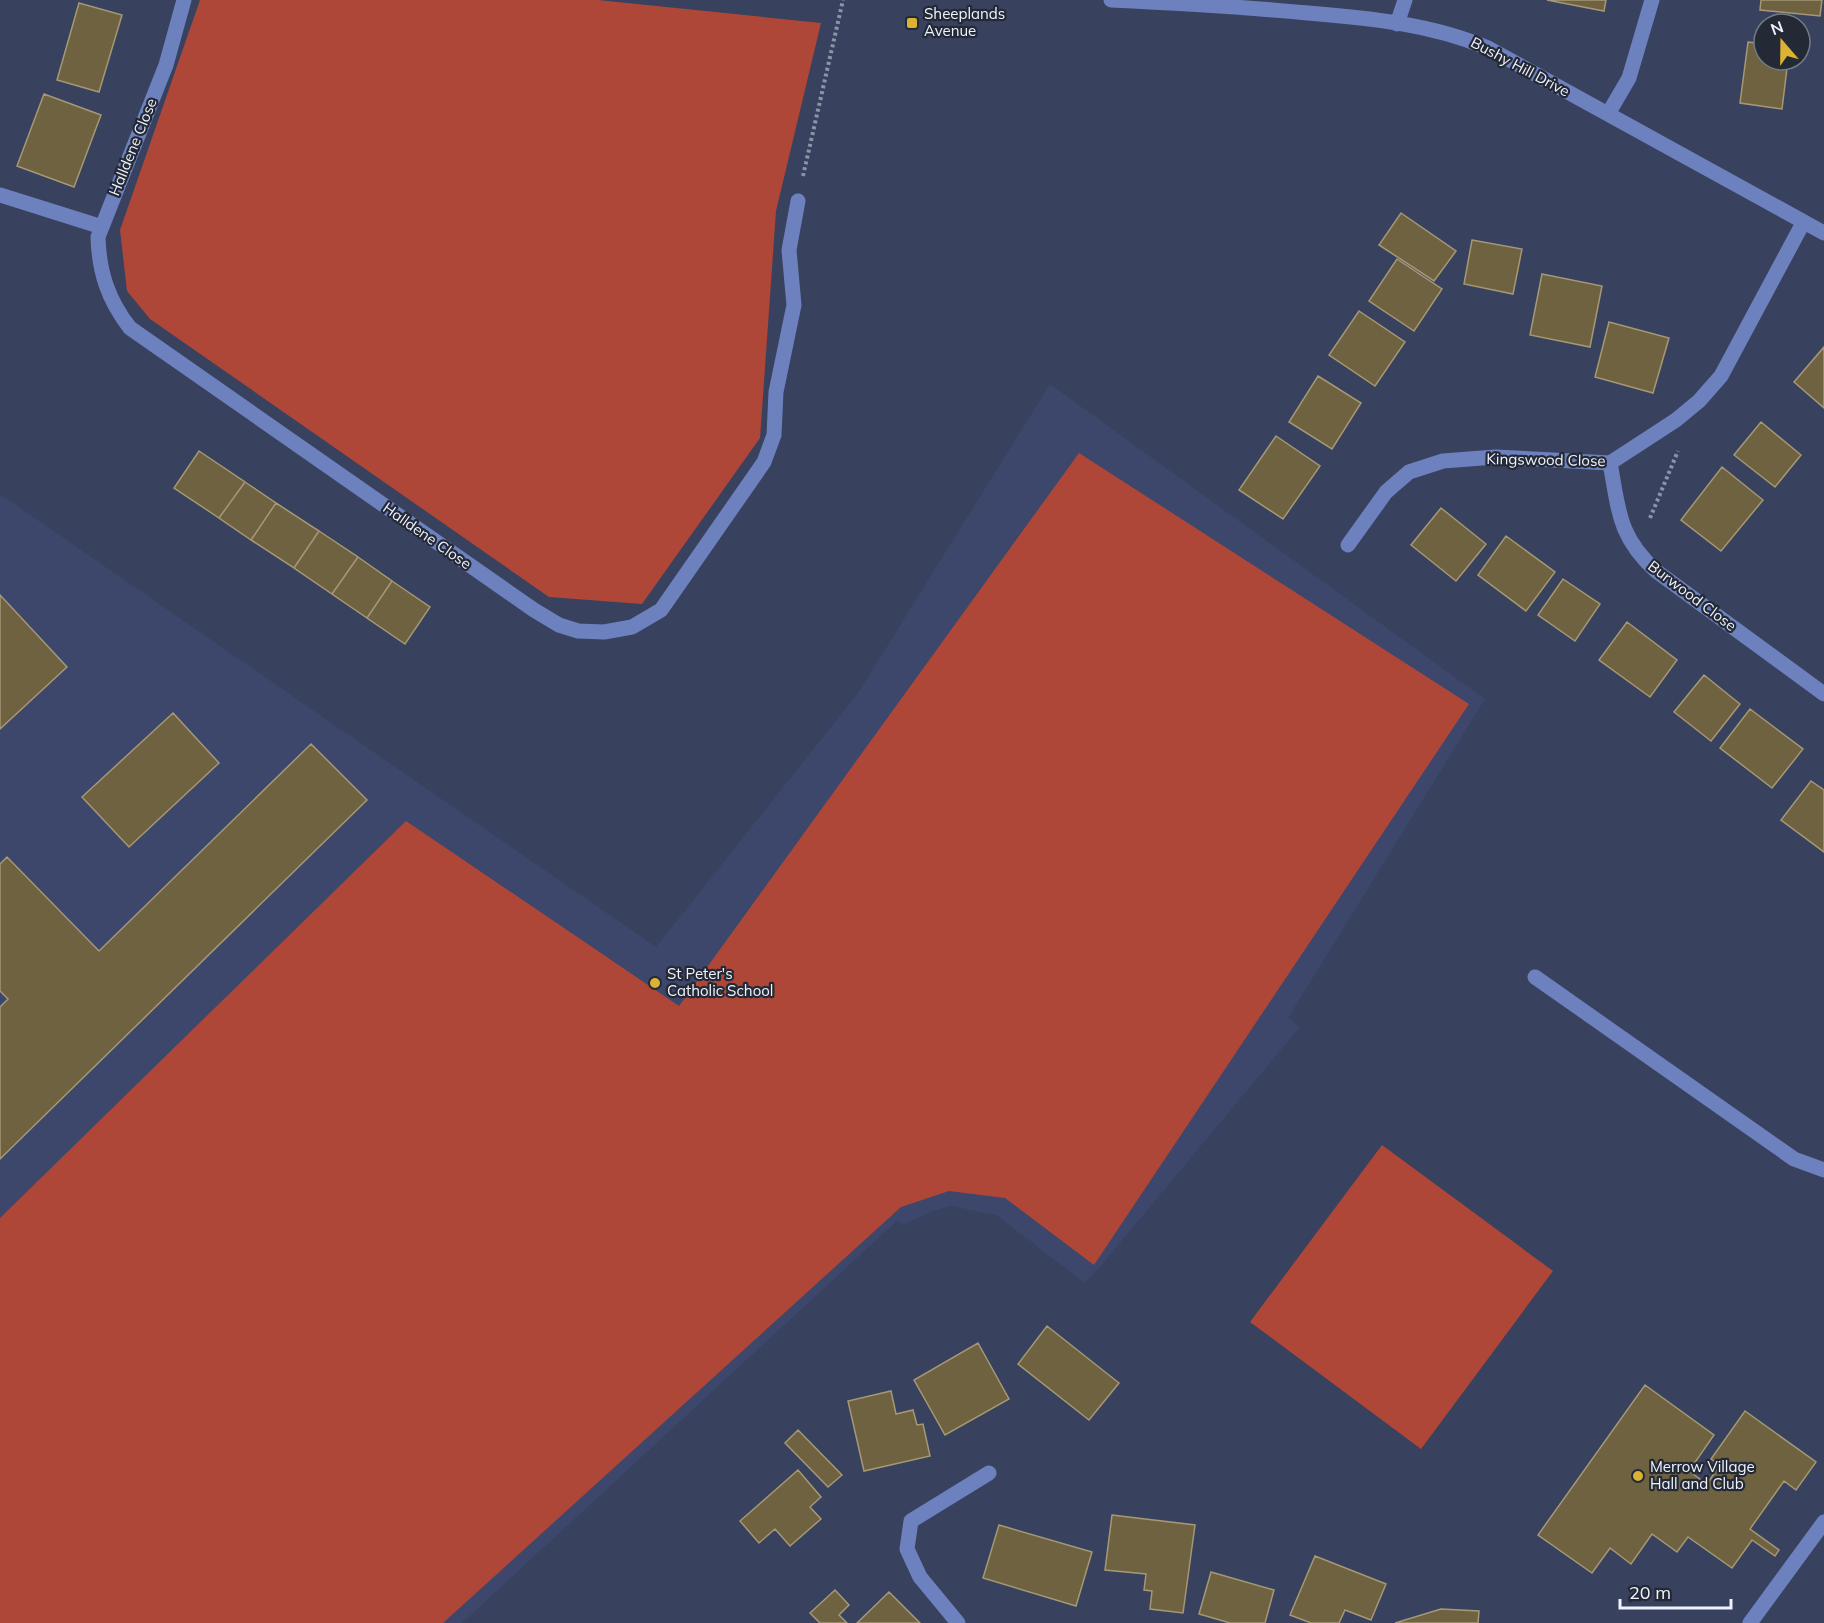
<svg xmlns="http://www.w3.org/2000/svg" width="1824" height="1623" viewBox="0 0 1824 1623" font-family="Mulish,sans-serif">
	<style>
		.built { fill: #3c476b }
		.green { fill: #af4739 }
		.building { fill: #6f6241; stroke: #a59875; stroke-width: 1.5 }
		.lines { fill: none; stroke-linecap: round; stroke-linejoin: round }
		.path { stroke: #8d94a8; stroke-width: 4; stroke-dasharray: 3 3; stroke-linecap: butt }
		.minor { stroke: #6d81bf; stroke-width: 15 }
		.poi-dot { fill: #dbb233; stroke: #242936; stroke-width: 2 }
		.labels { text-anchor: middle; stroke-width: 4.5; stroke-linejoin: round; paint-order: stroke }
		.poi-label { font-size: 15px; fill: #eff3fe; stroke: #242936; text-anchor: start }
		.street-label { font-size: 15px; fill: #eff3fe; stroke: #242936 }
	</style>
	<rect width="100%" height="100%" fill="#38415e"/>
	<path class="built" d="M1050,384L1485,699L1288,1018L1300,1027L1100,1267L1085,1283L996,1215L951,1206L933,1211L902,1225L898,1220L462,1623H0V494L656,947L858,693Z"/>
	<path class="green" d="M200,0H598L821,23L776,211L760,438L642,604L549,597L150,319L127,291L120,230Z
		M1079,453L1469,704L1094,1265L1005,1198L949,1191L901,1207L443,1623H0V1218L406,821L679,1006Z
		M1382,1145L1553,1271L1421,1449L1250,1322Z"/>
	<path class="building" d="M1547,0H1606L1604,11Z
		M1761,0H1822L1820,16L1760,10Z
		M79,3L122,15L99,92L57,80Z
		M1748,42L1764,44V60H1788L1782,109L1740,103Z
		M44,94L101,115L74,187L17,166Z
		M1401,213L1456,251L1434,281L1379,245Z
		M1472,240L1522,249L1513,294L1464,284Z
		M1397,259L1442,289L1414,331L1369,301Z
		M1542,274L1602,286L1590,347L1530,335Z
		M1359,311L1405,342L1375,386L1329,355Z
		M1609,322L1669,338L1653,393L1595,377Z
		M1824,347V408L1794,382Z
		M1318,376L1361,403L1332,449L1289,422Z
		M1761,422L1801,455L1775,487L1734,455Z
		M1276,436L1320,466L1283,519L1239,490Z
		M199,451L245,482L219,518L174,488Z
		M1722,467L1763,500L1721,551L1681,520Z
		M245,482L276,503L251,540L219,518Z
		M276,503L319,531L294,568L251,540Z
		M1441,508L1486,544L1456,581L1411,545Z
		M319,531L358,557L332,594L294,568Z
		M1506,536L1555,572L1526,611L1478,575Z
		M358,557L392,581L367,618L332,594Z
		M1563,579L1600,604L1575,641L1538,615Z
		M392,581L430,607L405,644L367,618Z
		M0,595L67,667L0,729Z
		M1627,622L1677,660L1650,697L1599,660Z
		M1704,675L1740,704L1711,741L1674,712Z
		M1750,709L1803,749L1772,788L1720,748Z
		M173,713L219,763L129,847L82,797Z
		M311,744L367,800L0,1159V1007L8,999L0,991V864L7,857L99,951Z
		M1811,781L1824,790V852L1781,820Z
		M1047,1326L1119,1383L1089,1420L1018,1364Z
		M978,1343L1009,1399L945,1435L914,1380Z
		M1645,1385L1714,1435L1689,1471L1707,1484L1720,1465L1711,1459L1745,1411L1816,1462L1796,1490L1784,1481L1750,1529L1779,1550L1775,1556L1752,1540L1732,1568L1688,1537L1677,1552L1652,1534L1631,1564L1610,1548L1592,1573L1538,1535Z
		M891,1391L896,1414L913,1410L917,1425L923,1424L930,1456L864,1471L848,1401Z
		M798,1430L842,1475L828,1487L785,1443Z
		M798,1470L821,1497L810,1507L821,1519L790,1546L775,1529L759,1543L740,1521Z
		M1112,1515L1195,1525L1183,1613L1150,1609L1152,1591L1144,1590L1146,1574L1105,1570Z
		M999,1525L1092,1552L1076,1606L983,1578Z
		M1315,1556L1386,1584L1371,1620L1345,1610L1339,1623H1311L1290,1615Z
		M1211,1572L1274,1590L1265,1623H1230L1199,1614Z
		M835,1590L849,1605L839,1615L847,1623H820L810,1613Z
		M889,1592L920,1623H857Z
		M1441,1609L1479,1611L1478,1623H1395Z"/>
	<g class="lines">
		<path class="path" d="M803,176L843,0
			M1650,518L1678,451"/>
		<path class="minor" d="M184,0L166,65L98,237C99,272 108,300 130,328L534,610L559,625L578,631L604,632L632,627L661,610L764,462L774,435L776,392L794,305L789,250L798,201
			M1111,0C1177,3 1243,7 1308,13C1369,18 1431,24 1488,48L1824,233
			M1397,24L1405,0
			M1608,114L1629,78L1652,0
			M0,195L102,227
			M1610,463C1619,511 1618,536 1656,571L1824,694
			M1348,545L1386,492L1409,472L1443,461L1495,457L1610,463L1676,420L1699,401L1721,376L1803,223
			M1535,977L1794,1159L1824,1170
			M958,1623L920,1577L907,1549L911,1521L989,1473
			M1750,1623L1824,1522"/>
	</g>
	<g class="poi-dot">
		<rect x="906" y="17" width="12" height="12" rx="3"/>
		<circle cx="655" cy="983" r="6"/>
		<circle cx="1638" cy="1476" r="6"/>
	</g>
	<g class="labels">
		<g class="poi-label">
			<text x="924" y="19">Sheeplands<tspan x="924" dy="17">Avenue</tspan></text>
			<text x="667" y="979">St Peter's<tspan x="667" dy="17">Catholic School</tspan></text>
			<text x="1650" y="1472">Merrow Village<tspan x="1650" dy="17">Hall and Club</tspan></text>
		</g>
		<g class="street-label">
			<text transform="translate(1520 67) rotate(28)" y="5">Bushy Hill Drive</text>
			<text transform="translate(133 147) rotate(-68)" y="5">Halldene Close</text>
			<text transform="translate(1546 460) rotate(1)" y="5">Kingswood Close</text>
			<text transform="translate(427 536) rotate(35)" y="5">Halldene Close</text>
			<text transform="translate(1692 596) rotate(37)" y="5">Burwood Close</text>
		</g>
	</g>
	<g transform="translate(1782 42) rotate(340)"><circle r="28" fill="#242936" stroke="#757a86" stroke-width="1.5"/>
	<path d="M0-4.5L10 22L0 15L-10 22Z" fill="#dbb233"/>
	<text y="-9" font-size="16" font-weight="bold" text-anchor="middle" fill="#eff3fe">N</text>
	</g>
	<path d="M1620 1599v9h111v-9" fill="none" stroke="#eff3fe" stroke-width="3"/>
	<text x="1629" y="1599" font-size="18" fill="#eff3fe" stroke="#242936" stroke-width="4.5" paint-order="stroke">20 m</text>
</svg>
